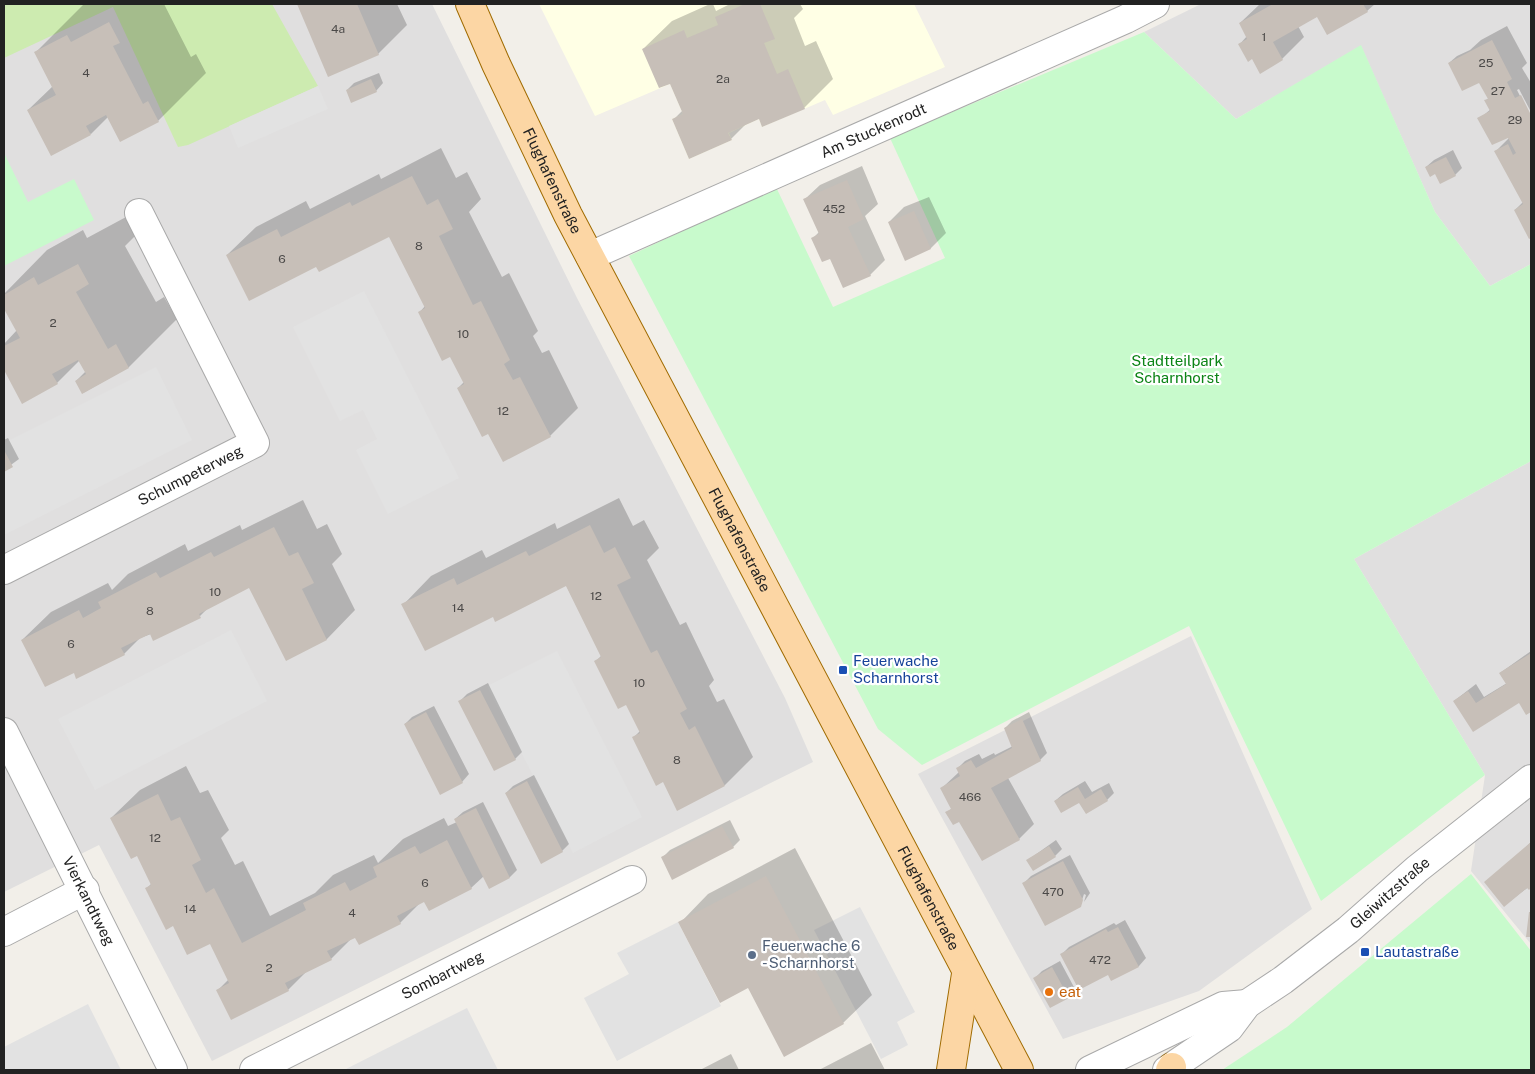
<svg xmlns="http://www.w3.org/2000/svg" width="1535" height="1074" viewBox="0 0 1535 1074" font-family="'Public Sans',sans-serif">
	<style>
		.residential { fill: #e0dfdf }
		.education { fill: #ffffe5 }
		.grass { fill: #cdebb0 }
		.park { fill: #c8facc }
		.parking { fill: #e2e2e2 }
		.shadow { fill: #0003 }
		.building { fill: #c7bfb8 }
		.lines { fill: none; stroke-linecap: round; stroke-linejoin: round }
		.minor-casing { stroke: #a9a9a9; stroke-width: 30 }
		.major-casing { stroke: #a06b00; stroke-width: 30 }
		.minor { stroke: #fff; stroke-width: 28 }
		.major { stroke: #fcd6a4; stroke-width: 28 }
		.transit-dot { fill: #1a4fb4; stroke: #fff; stroke-width: 2 }
		.service-dot { fill: #5c6f8a; stroke: #fff; stroke-width: 2 }
		.food-dot { fill: #e8710a; stroke: #fff; stroke-width: 2 }
		.labels { text-anchor: middle; stroke-width: 4.5; stroke-linejoin: round; paint-order: stroke }
		.number-label { font-size: 12px; fill: #4b4948 }
		.street-label { font-size: 15px; fill: #222; stroke: #fff }
		.park-label { font-size: 15px; fill: #0c8416; stroke: #fff }
		.transit-label { font-size: 15px; fill: #164399; stroke: #fff; text-anchor: start }
		.service-label { font-size: 15px; fill: #4e5e75; stroke: #fff; text-anchor: start }
		.food-label { font-size: 15px; fill: #c56008; stroke: #fff; text-anchor: start }
	</style>
	<rect width="100%" height="100%" fill="#f2efe9"/>
	<path class="residential" d="M4,4H432L577,298L785,698L813,762L212,1061L99,845L4,892Z
		M1201,4H1531V264L1490,286L1435,212L1361,46L1236,119L1144,32Z
		M1531,461V944L1471,871L1485,775L1354,559Z
		M1191,636L1312,909L1199,991L1063,1039L918,774Z"/>
	<path class="education" d="M539,4H914L945,67L833,115L825,100L762,127L759,119L729,133L732,140L689,159L672,119L683,114L670,84L595,116Z"/>
	<path class="grass" d="M4,4H272L318,86L188,145L178,147L113,7L4,58Z"/>
	<path class="park" d="M1144,32L1236,119L1361,45L1435,212L1490,286L1531,264V461L1354,559L1485,775L1321,901L1189,626L922,765L878,729L629,256L776,187L833,307L945,258L890,138Z
		M4,153L28,202L74,179L94,220L4,266Z
		M1471,874L1531,951V1070H1222L1287,1027Z"/>
	<path class="parking" d="M318,86L328,109L238,148L229,126Z
		M364,291L459,478L388,514L356,450L377,439L363,410L340,421L293,327Z
		M156,367L192,440L4,535V443Z
		M231,630L267,701L95,790L58,719Z
		M557,651L642,817L573,853L487,686Z
		M860,907L915,1012L897,1022L908,1045L881,1059L814,930Z
		M678,922L721,1006L617,1061L584,998L629,974L617,953Z
		M88,1004L121,1070H4V1047Z
		M467,1008L498,1070H344L433,1025Z"/>
	<path class="shadow" d="M84,4H164L191,57L196,54L206,73L158,121L109,116L91,134L28,110L53,86L36,52Z
		M298,4H397L407,25L378,54L329,75Z
		M710,4H713L716,11L730,4H800L803,9L794,18L805,46L816,41L833,79L804,108L760,118L747,123L731,139L674,119L683,110L670,82L643,49L672,21Z
		M1260,4H1375L1367,11L1318,16L1298,26L1304,37L1282,59L1252,57L1240,44L1247,36L1240,23Z
		M1507,26L1527,63L1522,68L1531,83V112L1519,89L1517,90L1531,118L1530,237L1515,210L1523,202L1496,151L1512,135L1479,119L1491,109L1486,100L1489,98L1480,82L1449,63L1457,56L1470,50L1481,40Z
		M379,73L383,83L376,91L347,90L354,83Z
		M441,148L456,178L467,172L481,199L469,212L502,277L509,273L538,331L533,336L542,353L549,350L578,408L550,436L489,432L458,388L464,382L451,355L419,313L425,306L390,235L316,265L227,255L256,227L306,201L310,209L379,174L381,179Z
		M1453,150L1462,168L1455,175L1435,173L1426,167L1434,160Z
		M862,166L878,204L865,216L885,260L870,275L830,256L813,238L819,232L805,199L820,185Z
		M929,197L946,233L931,248L906,259L889,222L904,207Z
		M126,217L136,235L125,246L156,302L164,297L177,319L129,367L83,393L76,381L86,371L80,360L57,383L23,402L4,367V344L17,330L4,306V294L47,250L83,230L87,238Z
		M8,438L19,459L4,470V440Z
		M619,498L633,526L644,520L659,548L647,560L680,625L686,622L714,680L709,686L717,702L724,699L753,757L725,785L663,781L633,738L640,731L627,704L596,661L602,655L566,585L493,616L403,605L431,576L482,550L486,558L555,523L557,529Z
		M303,500L317,529L327,524L342,554L332,564L355,610L327,639L286,659L250,586L209,607L200,616L140,638L124,654L74,671L22,640L51,612L108,583L112,590L128,574L185,544L188,551L240,525L242,530Z
		M1531,651V711L1527,714L1519,701L1473,730L1454,701L1476,684L1484,697L1507,683L1500,673Z
		M488,683L522,752L515,759L460,701L467,694Z
		M434,706L469,774L462,782L405,724L412,717Z
		M1029,712L1047,753L1040,760L1008,778L1034,824L1019,839L960,819L947,813L953,807L942,788L959,772L958,768L965,761L979,754L982,759L994,753L995,755L1013,746L1005,728L1012,721Z
		M186,766L200,793L208,790L229,830L221,838L235,865L243,861L270,916L315,893L333,875L374,855L378,863L403,839L444,818L448,826L457,822L455,819L463,812L483,802L517,870L510,877L489,887L484,876L471,888L421,902L400,923L352,938L331,959L308,970L288,990L232,1018L218,990L229,979L210,942L173,924L147,888L152,883L137,854L111,818L140,790Z
		M534,775L569,844L562,851L506,793L513,786Z
		M1085,781L1092,792L1109,783L1114,793L1107,800L1055,801L1063,794Z
		M730,820L740,840L733,847L662,858L670,850Z
		M1056,840L1062,849L1055,856L1028,860Z
		M1531,842V885L1505,905L1521,852Z
		M795,848L872,995L843,1023L749,987L680,923L708,894Z
		M1070,855L1090,893L1084,902L1086,895L1084,894L1080,906L1024,883L1031,876Z
		M1125,920L1146,958L1139,966L1112,979L1108,973L1062,954L1069,947L1114,923L1116,925Z
		M1060,961L1075,989L1068,997L1035,978L1042,971Z
		M871,1043L885,1070H819Z
		M731,1054L739,1070H700Z"/>
	<path class="building" d="M297,4H357L379,55L328,77Z
		M745,4H760L775,39L764,43L777,74L788,69L805,109L762,127L759,119L728,133L732,140L689,159L672,119L683,114L670,84L659,88L642,49L684,30L687,38L718,25L715,17Z
		M1273,4H1363L1368,12L1327,35L1317,17L1273,42L1283,60L1260,74L1252,59L1248,62L1238,44L1247,39L1239,23Z
		M109,22L120,43L113,46L143,104L148,101L159,122L120,142L106,115L86,126L91,135L51,156L27,110L56,95L34,52L67,35L71,42Z
		M1492,40L1512,79L1507,82L1515,98L1521,95L1531,115V238L1529,239L1514,210L1523,204L1494,151L1508,144L1513,155L1516,153L1508,138L1492,145L1477,118L1490,111L1484,100L1488,99L1479,83L1462,91L1448,63Z
		M371,79L377,92L351,103L346,90Z
		M1446,157L1456,176L1440,184L1435,174L1430,177L1425,167Z
		M412,176L427,205L438,199L453,229L439,236L473,305L481,301L510,360L504,364L513,380L520,377L551,437L503,462L488,434L482,437L457,388L464,384L450,357L442,361L418,312L425,308L389,237L319,272L316,267L249,301L226,255L277,229L281,237L350,202L352,206Z
		M847,180L864,219L848,227L871,276L843,288L830,259L822,262L811,238L819,234L803,199Z
		M914,211L931,249L905,261L888,222Z
		M78,264L89,284L76,292L108,349L116,344L129,368L82,394L75,381L86,374L78,360L52,374L58,384L22,404L4,370V346L20,338L4,309V295L34,277L38,285Z
		M4,450L13,467L4,472Z
		M590,525L604,553L615,547L631,578L617,585L651,653L657,650L687,709L680,713L689,730L695,726L725,786L677,811L663,782L656,786L632,737L640,733L626,705L618,709L594,661L601,657L566,586L495,622L493,617L425,651L401,604L454,578L457,585L526,551L529,556Z
		M274,527L289,556L298,552L314,583L302,589L327,640L286,661L249,588L199,614L201,618L153,641L150,634L121,648L125,655L76,679L74,673L45,687L21,640L79,610L83,618L101,608L98,602L156,572L160,578L211,552L214,557Z
		M1531,653V712L1526,715L1519,703L1473,732L1453,701L1468,691L1476,703L1506,684L1499,673Z
		M480,690L516,760L494,771L458,701Z
		M426,712L463,783L440,795L404,724Z
		M1022,719L1041,761L991,788L1020,840L982,861L959,822L953,825L945,812L951,809L940,788L960,776L956,768L971,760L976,768L1012,748L1004,728Z
		M527,781L563,852L541,864L505,793Z
		M1078,787L1085,799L1101,789L1108,801L1086,814L1079,803L1061,813L1054,801Z
		M158,794L171,821L180,817L201,860L192,865L206,893L214,888L242,943L306,910L303,903L345,882L350,891L377,877L373,867L415,846L420,854L447,840L472,889L429,911L424,902L397,916L401,924L359,945L355,938L327,951L332,960L285,983L289,991L231,1020L216,990L229,983L210,944L187,955L173,926L166,930L145,888L151,885L137,856L131,859L110,818Z
		M476,808L510,878L489,889L454,819Z
		M722,826L734,848L672,880L661,857Z
		M1531,842V888L1529,890L1527,888L1504,907L1484,882Z
		M1049,846L1056,857L1033,871L1026,860Z
		M1063,861L1083,900L1081,907L1045,926L1022,883Z
		M766,876L844,1024L784,1057L748,988L720,1003L678,922Z
		M1529,912H1531V937H1526Z
		M1118,927L1139,967L1111,981L1108,975L1079,990L1060,954L1106,929L1108,932Z
		M1052,967L1069,998L1050,1008L1033,978Z"/>
	<g class="lines">
		<g class="minor-casing">
			<g id="minor">
				<path id="s1" d="M590,256L1126,19L1155,4"/>
				<path id="s2" d="M4,570L255,443L139,213"/>
				<path id="s3" d="M4,732L173,1070"/>
				<path d="M4,932L85,890"/>
				<path id="s4" d="M254,1070L632,880"/>
				<path d="M1090,1070L1223,1006L1247,1004"/>
				<path id="s5" d="M1167,1070L1229,1028L1247,1004L1283,980L1348,930L1417,869L1531,779"/>
			</g>
		</g>
		<g class="major-casing">
			<g id="major">
				<path id="s6" d="M470,4L496,64L568,215L1019,1070"/>
				<path d="M951,1070L966,974"/>
				<path d="M1170,1070L1172,1067"/>
			</g>
		</g>
		<use href="#minor" class="minor"/>
		<use href="#major" class="major"/>
	</g>
	<g class="transit-dot">
		<rect x="838" y="665" width="10" height="10" rx="2.5"/>
		<rect x="1360" y="947" width="10" height="10" rx="2.5"/>
	</g>
	<circle class="service-dot" cx="752" cy="955" r="5"/>
	<circle class="food-dot" cx="1049" cy="992" r="5"/>
	<g class="labels">
		<g class="number-label">
			<text x="338" y="33">4a</text>
			<text x="1264" y="41">1</text>
			<text x="1486" y="67">25</text>
			<text x="86" y="77">4</text>
			<text x="723" y="83">2a</text>
			<text x="1498" y="95">27</text>
			<text x="1515" y="124">29</text>
			<text x="834" y="213">452</text>
			<text x="419" y="250">8</text>
			<text x="282" y="263">6</text>
			<text x="53" y="327">2</text>
			<text x="463" y="338">10</text>
			<text x="503" y="415">12</text>
			<text x="215" y="596">10</text>
			<text x="596" y="600">12</text>
			<text x="458" y="612">14</text>
			<text x="150" y="615">8</text>
			<text x="71" y="648">6</text>
			<text x="639" y="687">10</text>
			<text x="677" y="764">8</text>
			<text x="970" y="801">466</text>
			<text x="155" y="842">12</text>
			<text x="425" y="887">6</text>
			<text x="1053" y="896">470</text>
			<text x="190" y="913">14</text>
			<text x="352" y="917">4</text>
			<text x="1100" y="964">472</text>
			<text x="269" y="972">2</text>
		</g>
		<g class="street-label">
			<text dy="5" stroke="none"><textPath href="#s1" startOffset="310">Am Stuckenrodt</textPath></text>
			<text dy="5" stroke="none"><textPath href="#s6" startOffset="195">Flughafenstraße</textPath></text>
			<text dy="5" stroke="none"><textPath href="#s2" startOffset="209">Schumpeterweg</textPath></text>
			<text dy="5" stroke="none"><textPath href="#s6" startOffset="600">Flughafenstraße</textPath></text>
			<text dy="5" stroke="none"><textPath href="#s5" startOffset="286">Gleiwitzstraße</textPath></text>
			<text dy="5" stroke="none"><textPath href="#s6" startOffset="1005">Flughafenstraße</textPath></text>
			<text dy="5" stroke="none"><textPath href="#s3" startOffset="189">Vierkandtweg</textPath></text>
			<text dy="5" stroke="none"><textPath href="#s4" startOffset="211">Sombartweg</textPath></text>
		</g>
		<g class="park-label">
			<text x="1177" y="366">Stadtteilpark<tspan x="1177" dy="17">Scharnhorst</tspan></text>
		</g>
		<g class="transit-label">
			<text x="853" y="666">Feuerwache<tspan x="853" dy="17">Scharnhorst</tspan></text>
			<text x="1375" y="957">Lautastraße</text>
		</g>
		<g class="service-label">
			<text x="762" y="951">Feuerwache 6<tspan x="762" dy="17">- Scharnhorst</tspan></text>
		</g>
		<g class="food-label">
			<text x="1059" y="997">eat</text>
		</g>
	</g>
	<rect width="1535" height="1074" fill="none" stroke="#222222" stroke-width="10"/>
</svg>
